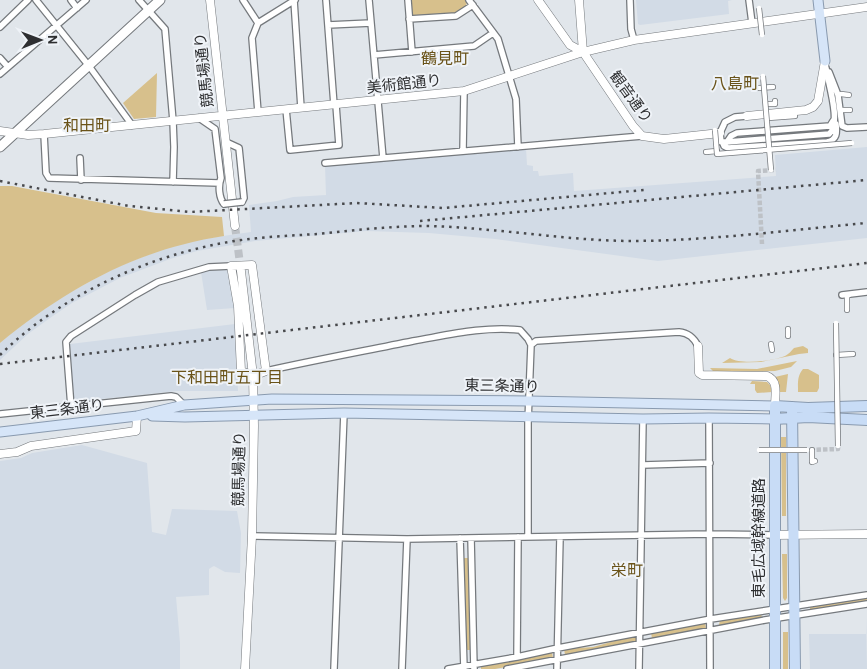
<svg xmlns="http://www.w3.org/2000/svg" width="867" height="669" viewBox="0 0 867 669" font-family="Karla,'Noto Sans JP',sans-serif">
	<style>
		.built { fill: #d2dbe6 }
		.green { fill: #d7c08c }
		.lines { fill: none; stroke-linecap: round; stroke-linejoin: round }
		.pedestrian-tunnel { stroke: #bdc1c6; stroke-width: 4.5; stroke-dasharray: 4.5 2; stroke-linecap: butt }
		.tertiary-tunnel { stroke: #bdc1c6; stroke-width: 8; stroke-dasharray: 8 4; stroke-linecap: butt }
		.pedestrian-casing { stroke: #75797d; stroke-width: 6 }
		.minor-casing { stroke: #75797d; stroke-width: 8 }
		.tertiary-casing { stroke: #75797d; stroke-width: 9 }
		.secondary-casing { stroke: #75797d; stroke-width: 11 }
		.primary-casing { stroke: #899aaf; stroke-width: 11 }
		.trunk-casing { stroke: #899aaf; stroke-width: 12 }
		.pedestrian { stroke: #fff; stroke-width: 4.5 }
		.minor { stroke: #fff; stroke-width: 5.5 }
		.tertiary { stroke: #fff; stroke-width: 8 }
		.secondary { stroke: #fff; stroke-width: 9 }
		.primary { stroke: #d6e5f8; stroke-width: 9 }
		.trunk { stroke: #c8dcf6; stroke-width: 10 }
		.rail { stroke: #48494c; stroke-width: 2.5; stroke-dasharray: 2.5 5; stroke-linecap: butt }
		.pedestrian-bridge-casing { stroke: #75797d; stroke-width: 6; stroke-linecap: butt }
		.minor-bridge-casing { stroke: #75797d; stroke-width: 8; stroke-linecap: butt }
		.pedestrian-bridge { stroke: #fff; stroke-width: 4.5 }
		.minor-bridge { stroke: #fff; stroke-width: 5.5 }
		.labels { text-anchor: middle; stroke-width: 4; stroke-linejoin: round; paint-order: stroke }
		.street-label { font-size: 15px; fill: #2e2f31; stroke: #eff3f8 }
		.neighbourhood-label { font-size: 16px; fill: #6a5319; stroke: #eff3f8 }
	</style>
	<rect width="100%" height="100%" fill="#e1e6eb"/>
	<path class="built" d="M636,0H732L728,1L729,14L640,25L638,24Z
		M867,147V238L658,261L495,239L429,233L366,231L255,241L197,251L170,259L120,278L72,303L50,318L28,334L0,360V343L21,325L67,294L115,268L168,247L195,240L251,232L249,205L277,201L293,197L326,195L325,165L526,148L527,165L533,166V171H538L539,176L573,173L574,191L776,176L775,155Z
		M228,268L235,308L207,310L201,272L209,270Z
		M235,324L238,391H177L73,402L70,344Z
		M82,445L147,463L152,532L166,535L172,509L237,511L241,533L240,573L225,572L214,566L212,567L209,569V595L176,597L180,643V669H0V461L21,458L32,453Z
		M866,618L867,669H810L809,634H866Z"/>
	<path class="green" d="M411,0H465L467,2L466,6L454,14L415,17L412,15Z
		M157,73L156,117L134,119L123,103Z
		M0,186H12L156,213L222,217L224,236C138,249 67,288 0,343Z
		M803,346L808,349V353L799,354L761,362L722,363L730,358C741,365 773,361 785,356C789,354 791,351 794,348Z
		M797,361L791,367L775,371L718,372L713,371L710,368L757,369Z
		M803,369H808L819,375V388L817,392H798C798,383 797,376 803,369Z
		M788,374L786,392H779V383L775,377Z
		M752,381L767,382L770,385L772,392L757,393L755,390V384H750Z
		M781,437H786V516H782Z
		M782,554H787V598L785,601L783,598Z
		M463,558H469L471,650H466Z
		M867,596V601L810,610V606Z
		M762,613L761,619L721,627L719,625L720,620Z
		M705,622L706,629L652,639L651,632Z
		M783,632H788V669H783Z
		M636,635V642L565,655L564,649L593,647Z
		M552,652L553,658L495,669H481V666Z"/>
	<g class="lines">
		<path class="pedestrian-tunnel" d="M762,244L758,171L776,170
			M810,450L838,449V446"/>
		<path class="tertiary-tunnel" d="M235,226L241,271"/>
		<g class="pedestrian-casing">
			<path id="pedestrian" d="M759,88L773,87
				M841,94L849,95
				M766,104H775V101
				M842,110H850
				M768,118L795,116
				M706,152L717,151
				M847,310V296L849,295
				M788,329V336
				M771,344L772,350
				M836,355L853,354
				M812,450V462L815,461"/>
		</g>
		<g class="minor-casing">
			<path id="minor" d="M36,0L89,66L132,125
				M71,0L77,8
				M139,0L165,29L173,121L174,147L173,182
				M243,0L258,23
				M294,0L301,108
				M326,0L334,105
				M369,0L383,158
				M408,0L412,52
				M469,0L498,39L516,99L518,147
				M630,0L631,29L634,40
				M749,0L752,23
				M409,19L456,16L473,5
				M328,25L371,23
				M0,27L28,0
				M374,55L474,46L493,33
				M0,58L8,67
				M829,72L838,95L842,126L847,128L867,127
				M0,74L86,0
				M286,109L290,150L339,145L336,105
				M258,112L252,38L258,23L295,0
				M747,116L735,117L725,122L720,133L721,142H727L731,136L737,133L830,126L833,121
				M199,118L215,129L221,178C218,186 219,198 224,204
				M44,134L46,173L49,178L219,183
				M226,142L239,148L244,198L242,202
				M727,142L829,134C842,124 828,83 826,68
				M723,143L724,146L728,148L827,142C837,140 837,133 836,124
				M463,151L464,91
				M80,158L81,180
				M325,163L642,136
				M842,295L867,292
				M531,345L536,341L679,332C689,333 694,338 698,346
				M266,371C315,360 364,351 413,341C448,335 484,326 520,330L528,339L531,345L528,422V537
				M71,407L66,342L71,336L135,295L158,282L209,267L231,266
				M0,414L171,396L176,397L184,405
				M709,418L710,669
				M643,465L710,463
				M252,536L407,539L710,534L774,535
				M460,538L464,669
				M471,538L474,669
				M517,657L518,537
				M334,669L344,413
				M402,669L407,539
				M448,669L517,657L558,648L711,619L867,595
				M507,669L765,620L867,604
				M557,669L560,537
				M639,669L643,419"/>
		</g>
		<g class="tertiary-casing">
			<path id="tertiary" d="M210,0L235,226
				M538,0L570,45L583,52
				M579,0L583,52L633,126L642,136L664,139L720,133
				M747,116L806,110L813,107L818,101L825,61
				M0,131L28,135L44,134L464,91L583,52L634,40L867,7
				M252,265L266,371L253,376L241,371L238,306L231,266Z
				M241,271L253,376L254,426L252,536L245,669
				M698,346L699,373L702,375L767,376C779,381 775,395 775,406
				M0,454L17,452L31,446L136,431L137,416
				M774,535L867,534"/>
		</g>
		<g class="secondary-casing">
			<path id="secondary" d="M0,147L160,0"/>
		</g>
		<g class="primary-casing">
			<path id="primary" d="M818,0L825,61
				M152,416L185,417L344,413L643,419L709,418L775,419
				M0,432L137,416L184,405L272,399L529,401L775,406"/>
		</g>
		<g class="trunk-casing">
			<path id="trunk" d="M792,407L795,669
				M775,419L808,417L867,420
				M775,669V406L808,408L867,406"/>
		</g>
		<use href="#pedestrian" class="pedestrian"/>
		<use href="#minor" class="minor"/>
		<use href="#tertiary" class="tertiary"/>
		<use href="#secondary" class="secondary"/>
		<use href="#primary" class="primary"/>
		<use href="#trunk" class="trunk"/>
		<path class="rail" d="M0,181L129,206L190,212L357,203L443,208L644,190
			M420,221L867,180
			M0,355C59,297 142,258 223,243C254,237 286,236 317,234C355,230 392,226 430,226C496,228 562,240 628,241C708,241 788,230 867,223
			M0,364L867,263"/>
		<g class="pedestrian-bridge-casing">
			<path id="pedestrian-bridge" d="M759,8L762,35
				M763,76L771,170
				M715,130L717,154L852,143
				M836,323L838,446
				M759,450H807"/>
		</g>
		<g class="minor-bridge-casing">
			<path id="minor-bridge" d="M224,204L242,202"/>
		</g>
		<use href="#pedestrian-bridge" class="pedestrian-bridge"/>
		<use href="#minor-bridge" class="minor-bridge"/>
	</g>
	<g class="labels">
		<g class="street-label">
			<text transform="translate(204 70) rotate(-96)" y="5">競馬場通り</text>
			<text transform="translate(404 84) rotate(-6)" y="5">美術館通り</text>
			<text transform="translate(631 97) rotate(54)" y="5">観音通り</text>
			<text transform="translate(502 386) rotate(1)" y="5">東三条通り</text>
			<text transform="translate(67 409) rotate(-7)" y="5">東三条通り</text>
			<text transform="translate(239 469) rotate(-89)" y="5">競馬場通り</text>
			<text transform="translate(759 538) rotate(-90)" y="5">東毛広域幹線道路</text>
		</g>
		<g class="neighbourhood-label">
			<text x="445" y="64">鶴見町</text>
			<text x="735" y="89">八島町</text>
			<text x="87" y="131">和田町</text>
			<text x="227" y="383">下和田町五丁目</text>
			<text x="627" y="576">栄町</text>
		</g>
	</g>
	<g transform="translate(40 40) rotate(89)" stroke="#eff3f8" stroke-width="4" paint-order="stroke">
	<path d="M0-4L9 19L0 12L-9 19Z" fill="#2e2f31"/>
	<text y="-8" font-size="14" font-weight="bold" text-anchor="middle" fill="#2e2f31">N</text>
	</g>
</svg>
